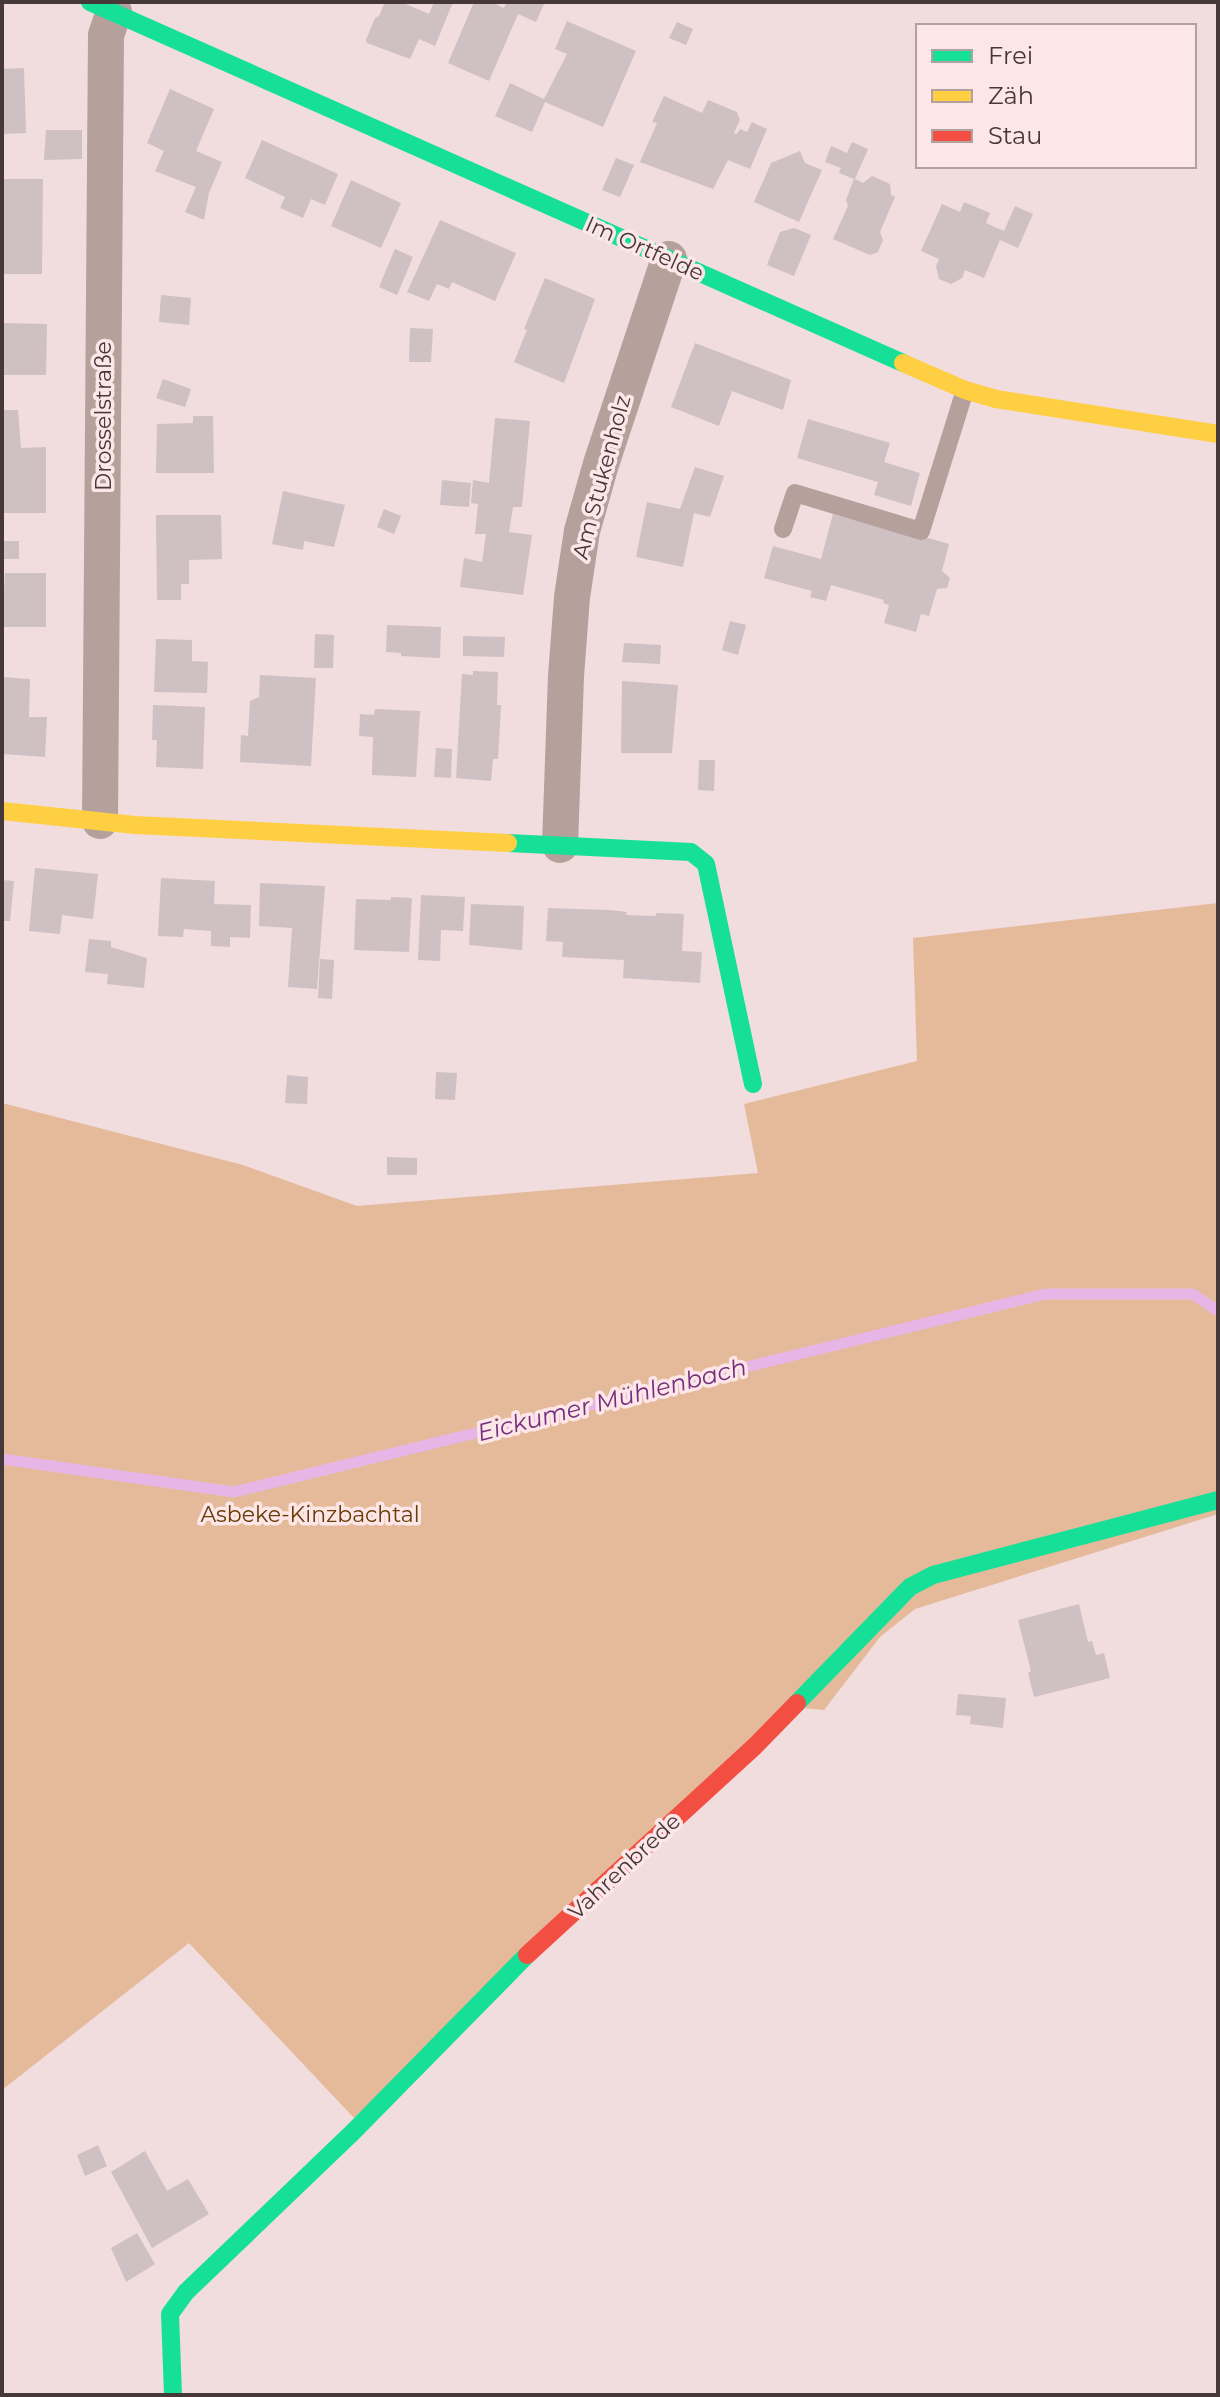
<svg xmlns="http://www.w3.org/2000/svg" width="1220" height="2397" viewBox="0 0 1220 2397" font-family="Montserrat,sans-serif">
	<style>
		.green { fill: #e5ba9a }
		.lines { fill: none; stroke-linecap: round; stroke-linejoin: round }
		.stream { stroke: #e7b6e6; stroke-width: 11 }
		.building { fill: #cfc0c4 }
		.lane { stroke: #b5a09c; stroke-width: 18 }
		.street { stroke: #b5a09c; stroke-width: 36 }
		.fast { stroke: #16e098; stroke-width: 18 }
		.slow { stroke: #ffcf43; stroke-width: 18 }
		.jam { stroke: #f24e42; stroke-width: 18 }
		.labels { text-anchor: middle; stroke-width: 7; stroke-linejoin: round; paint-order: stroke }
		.street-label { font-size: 22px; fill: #463738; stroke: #fce6e7 }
		.park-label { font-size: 22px; fill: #683c04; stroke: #fce6e7 }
		.water-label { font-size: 24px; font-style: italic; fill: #752d7e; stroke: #fce6e7 }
	</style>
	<rect width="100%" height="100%" fill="#f1dcde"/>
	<path class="green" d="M1218,903V1514L915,1609L880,1637L824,1710L791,1707L354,2118L189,1943L2,2090V1103L243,1165L357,1206L758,1173L744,1104L917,1061L913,938Z"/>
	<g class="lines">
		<path class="stream" d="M2,1459L234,1492L1045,1294H1193L1218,1311"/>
	</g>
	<path class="building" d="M385,2H401L429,14L434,2H453L435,46L419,39L410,59L367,43L366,40L375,18L379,16Z
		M474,2H491L504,8L506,2H545L536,22L518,14L489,81L448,63Z
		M567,21L636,51L603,127L545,102L532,132L495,116L510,83L544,99L567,54L555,49Z
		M677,22L693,29L686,45L669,38Z
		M24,68L26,133L2,134V69Z
		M170,89L214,109L196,151L222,162L209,193L204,220L185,212L196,187L155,171L164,151L147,143Z
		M664,96L702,113L708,100L737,112L740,120L734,133L737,134L740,129L747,132L752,122L767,129L750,169L728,160L713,189L640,162L657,123L652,122Z
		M46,130H82V159L44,160Z
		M262,140L338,174L325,205L311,199L303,218L280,208L285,197L245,178Z
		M852,142L868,149L855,179L863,183L872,176L890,184L891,195L895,197L880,232L883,240L878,252L870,255L833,239L848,206L846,200L854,179L839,173L841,168L825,162L831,146L847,153Z
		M800,151L805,163L822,170L799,222L754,202L771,163Z
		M616,158L634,165L620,197L602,190Z
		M2,179H43L42,274H2Z
		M351,180L401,203L381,248L331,226Z
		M964,202L990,213L986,223L1004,231L1015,206L1033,214L1018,248L1000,240L984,278L965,270L962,278L951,284L939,279L936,266L939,259L921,251L942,204L960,212Z
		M440,220L516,253L495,301L452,282L449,289L437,284L429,301L407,292Z
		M794,228L811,235L794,276L767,265L780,232Z
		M395,249L413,257L397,295L379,287Z
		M545,278L595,299L564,383L514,362L527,330L524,329Z
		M161,295L191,298L189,325L159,322Z
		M3,323L47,324L46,375H2Z
		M410,328L433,329L431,362H409Z
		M695,343L791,380L783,410L732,391L719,426L671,407Z
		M163,379L191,389L185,407L156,398Z
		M2,410H18L21,448L46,447V513H2Z
		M193,416H213L214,473H156L157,424L193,423Z
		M495,418L530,421L522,507H513L509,532L532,535L523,595L460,587L464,558L482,562L486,534H475L478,504L471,503L473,480L489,483Z
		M808,419L890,443L884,462L920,473L911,506L874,495L878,482L797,458Z
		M695,467L724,476L710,517L694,513L683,567L636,557L647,502L680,509Z
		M442,480L471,483L469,507L440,505Z
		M283,491L345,505L334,547L304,541L303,550L272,544Z
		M384,509L401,516L394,534L377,527Z
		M833,514L924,540L925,537L949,544L942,571L950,578L947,588L937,589L929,616L921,614L916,632L884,623L889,605L883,603L884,600L831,585L826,601L810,597L812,591L764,578L773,546L821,559Z
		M156,515H221L222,559L189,560V584H181V600H157Z
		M2,541H19V559H2Z
		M5,573H46V627H2Z
		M730,621L746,625L738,655L722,650Z
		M387,625L441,627L440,658L401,656V653L386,652Z
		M315,634L334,635L333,668H314Z
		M463,636L505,637L504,657L463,656Z
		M156,639L192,640V661L208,662L207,693L154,692Z
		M624,643L661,645L660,664L622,662Z
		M473,671L498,672L497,705H501L498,759H493L491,781L456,778L462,674L473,675Z
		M260,675L316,678L311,766L240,762L241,735L248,736L250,701L259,697Z
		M2,677L30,679L29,717H47L45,757L2,754Z
		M622,681L678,685L672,753H621Z
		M153,705L205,707L203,769L156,767L157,740H152Z
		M375,709L420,711L416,777L372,775L373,737L359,736L360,714L374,715Z
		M436,748L452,749L451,778L434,777Z
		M699,760H715L714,791L698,790Z
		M35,868L98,874L93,919L62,915L60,934L29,931Z
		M161,878L215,881L214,904L251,905L250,938L230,937V947L211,946V931L184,929L183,937L158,936Z
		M2,880L14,881L10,921H2Z
		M260,883L325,886L317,989L288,987L292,928L259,926Z
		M421,895L465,897L463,931L441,930L440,961L418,960Z
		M391,897L412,898L409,952L354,950L356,899L391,900Z
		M471,904L524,906L522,950L469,945Z
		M548,908L610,910L627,912L626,915L656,916V913L684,914L682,951L702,952L700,983L623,978L624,960L562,957L563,942L546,941Z
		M89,939L111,941V947L147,958L144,988L107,984L108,974L85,972Z
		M320,959L334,960L332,999L318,998Z
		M436,1072L457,1073L455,1100L435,1099Z
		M287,1075L308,1077L307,1104L285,1103Z
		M387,1157L417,1158V1175H387Z
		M1079,1604L1088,1642L1092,1641L1096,1655L1104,1653L1110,1678L1034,1697L1028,1673L1031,1671L1018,1620Z
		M958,1694L1006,1698L1003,1728L970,1724L971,1716L956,1715Z
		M98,2145L107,2166L85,2176L77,2155Z
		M145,2151L167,2191L188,2179L209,2214L152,2248L111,2172Z
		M137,2233L155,2264L126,2282L111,2248Z"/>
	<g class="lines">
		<path class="lane" d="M783,529L795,493L921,531L965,390"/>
		<path class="street" d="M100,821L106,35L114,12
			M560,845L566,676L572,597L582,531L601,464L669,259"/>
		<path class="fast" d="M90,2L903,363
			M508,843L691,852L706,864L753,1084
			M797,1703L910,1587L933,1575L1218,1500
			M173,2395L170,2314L186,2292L353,2132L527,1955"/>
		<path class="slow" d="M903,363L965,390L996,399L1218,434
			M2,811L135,825L508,843"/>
		<path class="jam" d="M527,1955L754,1747L797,1703"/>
	</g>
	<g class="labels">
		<g class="street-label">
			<text transform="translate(645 248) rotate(24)" y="8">Im Ortfelde</text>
			<text transform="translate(103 416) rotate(-90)" y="8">Drosselstraße</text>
			<text transform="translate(601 477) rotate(-75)" y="8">Am Stukenholz</text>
			<text transform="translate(624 1866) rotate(-43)" y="8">Vahrenbrede</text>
		</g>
		<g class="park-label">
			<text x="310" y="1522">Asbeke-Kinzbachtal</text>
		</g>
		<g class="water-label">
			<text transform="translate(612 1400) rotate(-14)" y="8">Eickumer Mühlenbach</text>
		</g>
	</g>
	<rect width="1220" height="2397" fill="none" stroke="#463738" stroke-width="8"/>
	<rect x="916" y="24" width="280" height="144" fill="#fce6e7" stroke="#b3a0a1" stroke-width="2"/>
	<rect x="932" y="50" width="40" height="12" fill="#16e098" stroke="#b3a0a1" stroke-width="2"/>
	<text x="988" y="64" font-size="24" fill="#463738">Frei</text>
	<rect x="932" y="90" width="40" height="12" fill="#ffcf43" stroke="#b3a0a1" stroke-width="2"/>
	<text x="988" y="104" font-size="24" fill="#463738">Zäh</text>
	<rect x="932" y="130" width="40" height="12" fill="#f24e42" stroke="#b3a0a1" stroke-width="2"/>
	<text x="988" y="144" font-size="24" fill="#463738">Stau</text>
</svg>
